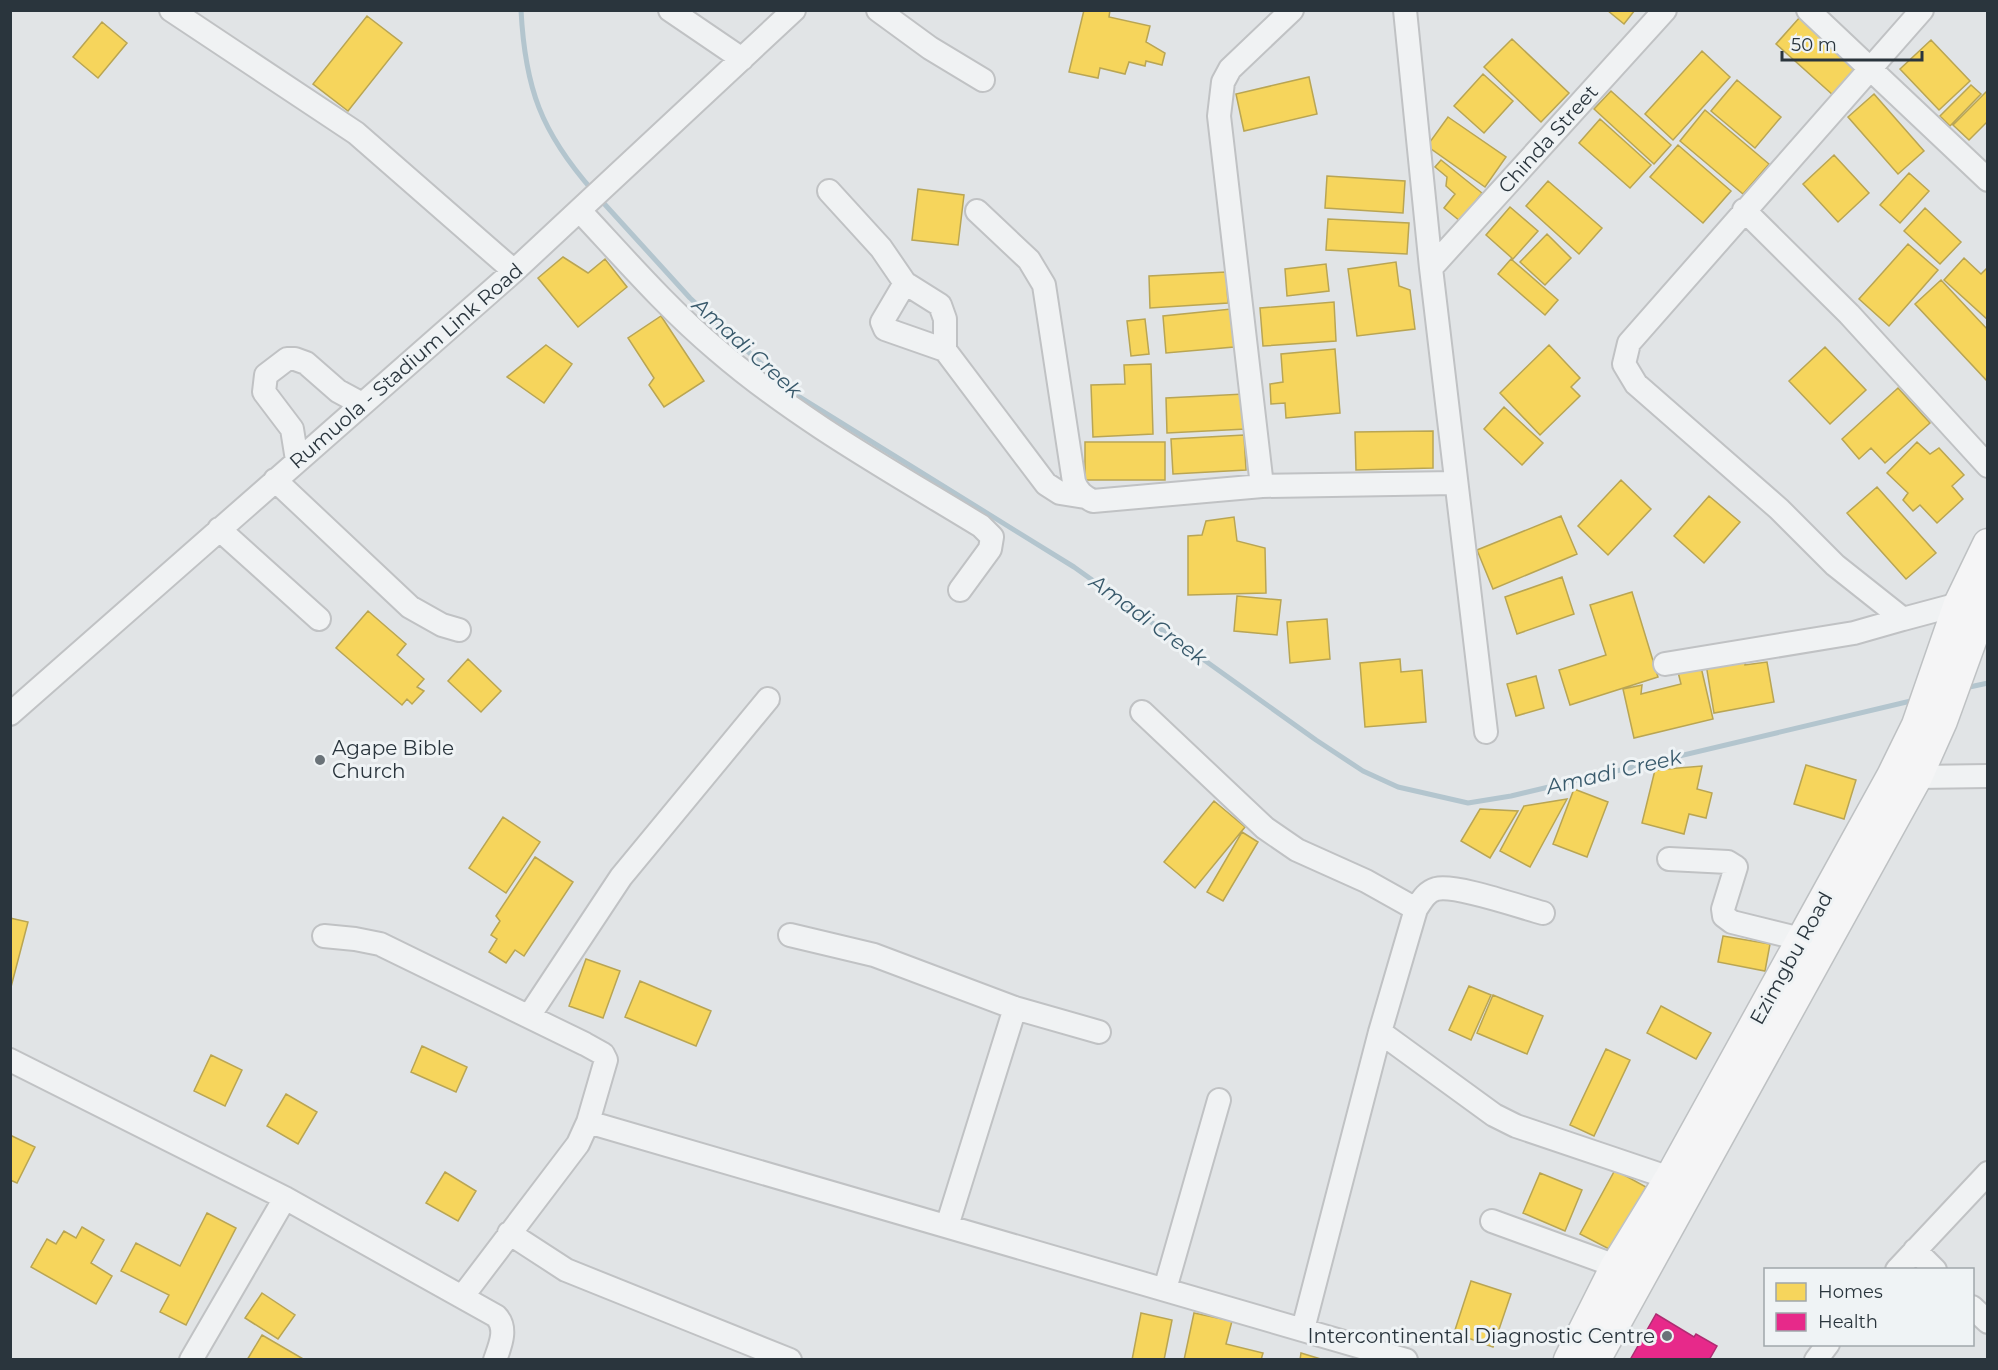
<svg xmlns="http://www.w3.org/2000/svg" width="1998" height="1370" viewBox="0 0 1998 1370" font-family="Montserrat,sans-serif">
	<style>
		.homes { fill: #f6d55c; stroke: #b9a553; stroke-width: 1.5 }
		.health { fill: #e7298a; stroke: #ae2d73; stroke-width: 1.5 }
		.lines { fill: none; stroke-linecap: round; stroke-linejoin: round }
		.stream { stroke: #b3c5ce; stroke-width: 5 }
		.minor-casing { stroke: #c0c2c4; stroke-width: 26 }
		.major-casing { stroke: #bec1c3; stroke-width: 33 }
		.minor { stroke: #f0f2f3; stroke-width: 22 }
		.major { stroke: #f5f5f6; stroke-width: 30 }
		.poi-dot { fill: #6a7278; stroke: #eff3f5; stroke-width: 2 }
		.labels { text-anchor: middle; stroke-width: 6; stroke-linejoin: round; paint-order: stroke }
		.street-label { font-size: 20px; fill: #2a353d; stroke: #eff3f5 }
		.poi-label { font-size: 20px; fill: #2a353d; stroke: #eff3f5; text-anchor: start }
		.water-label { font-size: 21px; font-style: italic; fill: #395a6c; stroke: #eff3f5 }
	</style>
	<rect width="100%" height="100%" fill="#e1e4e6"/>
	<path class="homes" d="M1084,10H1110L1109,17L1150,26L1146,42L1165,53L1162,65L1146,61L1145,66L1129,62L1125,74L1100,68L1098,78L1069,72Z
		M1607,10H1635L1624,24Z
		M367,16L402,43L348,111L313,84Z
		M1800,17L1858,69L1834,96L1776,44Z
		M102,22L127,43L98,78L73,57Z
		M1512,39L1569,93L1541,122L1484,67Z
		M1931,40L1970,81L1939,110L1900,69Z
		M1702,51L1730,77L1673,140L1645,114Z
		M1483,74L1513,101L1484,133L1454,106Z
		M1309,77L1317,114L1244,131L1236,94Z
		M1737,80L1781,117L1755,148L1711,111Z
		M1971,85L1981,94L1950,126L1940,116Z
		M1988,90V121L1969,140L1953,125Z
		M1611,91L1671,145L1654,164L1594,109Z
		M1874,94L1924,151L1898,174L1848,117Z
		M1705,110L1769,164L1743,194L1680,141Z
		M1448,117L1506,157L1485,187L1427,146Z
		M1600,119L1651,165L1630,188L1579,143Z
		M1678,145L1731,191L1703,223L1650,177Z
		M1834,155L1869,193L1838,222L1803,184Z
		M1441,160L1482,193L1460,221L1444,208L1455,194L1446,186L1447,177L1435,167Z
		M1909,173L1929,191L1900,223L1880,205Z
		M1327,176L1405,181L1403,213L1325,208Z
		M1548,181L1602,228L1579,254L1526,206Z
		M918,189L964,195L958,245L912,240Z
		M1510,207L1538,231L1513,259L1486,235Z
		M1925,208L1961,242L1940,264L1904,231Z
		M1328,219L1409,223L1407,254L1326,250Z
		M1547,234L1571,258L1545,285L1520,262Z
		M1908,244L1938,270L1889,326L1859,299Z
		M563,257L588,273L605,259L627,287L578,327L538,278Z
		M1964,258L1981,274L1988,267V320L1944,280Z
		M1511,259L1558,300L1545,315L1498,274Z
		M1396,262L1399,286L1410,290L1415,329L1357,336L1348,269Z
		M1326,264L1329,291L1287,296L1285,269Z
		M1226,272L1228,303L1150,308L1149,276Z
		M1941,280L1988,330V382L1915,304Z
		M1334,302L1336,341L1263,346L1260,308Z
		M1231,309L1234,347L1166,353L1163,316Z
		M661,316L704,381L664,407L649,385L654,378L628,338Z
		M1145,319L1149,354L1131,356L1127,321Z
		M546,345L572,364L544,403L507,377Z
		M1549,345L1580,378L1571,387L1580,396L1540,435L1500,393Z
		M1825,347L1866,390L1830,424L1789,381Z
		M1335,349L1340,413L1286,418L1285,403L1271,404L1270,384L1283,382L1281,354Z
		M1151,364L1153,434L1093,437L1091,385L1125,384L1124,365Z
		M1898,388L1930,423L1885,463L1871,448L1859,459L1842,439Z
		M1244,394L1246,429L1167,433L1166,398Z
		M1504,407L1543,443L1522,465L1484,429Z
		M1433,431V468L1356,470L1355,432Z
		M1244,435L1246,470L1173,474L1171,439Z
		M1085,442H1165V480H1085Z
		M1917,442L1930,454L1939,448L1964,475L1952,486L1963,499L1937,523L1920,505L1913,511L1903,500L1908,493L1887,473Z
		M1621,480L1651,509L1608,555L1578,526Z
		M1877,487L1936,553L1906,579L1847,513Z
		M1709,496L1740,522L1704,563L1674,536Z
		M1561,516L1577,554L1493,589L1477,550Z
		M1234,517L1237,541L1265,548L1266,593L1188,595V536L1202,535L1206,521Z
		M1562,577L1574,614L1517,634L1505,597Z
		M1632,592L1658,677L1570,705L1559,670L1606,655L1590,605Z
		M1237,596L1281,600L1277,635L1234,631Z
		M368,611L406,644L397,655L424,679L417,687L424,691L412,704L407,699L402,705L336,648Z
		M1327,619L1330,659L1290,663L1287,622Z
		M1746,657L1745,665L1767,662L1774,702L1714,713L1706,664Z
		M468,659L501,691L481,712L448,681Z
		M1400,659L1401,672L1422,670L1426,722L1365,727L1360,663Z
		M1701,667L1713,719L1634,738L1623,689L1642,685L1641,694L1681,684L1678,672Z
		M1536,676L1544,708L1516,716L1507,684Z
		M1806,765L1856,780L1844,819L1794,804Z
		M1702,766L1697,789L1712,793L1706,818L1689,814L1684,834L1642,823L1655,770Z
		M1574,789L1608,802L1587,857L1553,844Z
		M1567,799L1530,867L1500,851L1524,806Z
		M1214,801L1245,827L1195,888L1164,862Z
		M1480,809L1518,811L1490,858L1461,841Z
		M503,817L540,842L506,893L469,868Z
		M1242,832L1258,842L1223,901L1207,892Z
		M535,857L573,882L524,956L515,950L506,963L489,952L497,939L491,935L500,921L496,916Z
		M10,918L28,922L11,987L10,986Z
		M1723,936L1770,944L1765,971L1718,962Z
		M586,959L620,971L603,1018L569,1006Z
		M640,981L711,1011L696,1046L625,1017Z
		M1469,986L1491,995L1471,1040L1449,1030Z
		M1493,995L1543,1016L1527,1054L1477,1033Z
		M1661,1006L1711,1033L1696,1059L1647,1033Z
		M422,1046L467,1067L456,1092L411,1072Z
		M1606,1049L1630,1060L1594,1136L1570,1125Z
		M211,1055L242,1070L225,1106L194,1091Z
		M286,1094L317,1112L298,1144L267,1126Z
		M10,1135L35,1147L17,1183L10,1180Z
		M1615,1170L1646,1187L1611,1250L1580,1234Z
		M445,1172L476,1191L458,1221L426,1203Z
		M1540,1173L1582,1190L1565,1231L1523,1213Z
		M207,1213L236,1228L186,1325L160,1312L169,1295L121,1271L136,1243L180,1266Z
		M82,1227L104,1240L91,1263L112,1276L96,1304L31,1267L47,1239L56,1244L64,1231L76,1238Z
		M1471,1281L1511,1294L1493,1347L1454,1333Z
		M262,1293L295,1315L278,1339L245,1318Z
		M1141,1313L1172,1320L1164,1360H1132Z
		M1194,1313L1232,1321L1226,1344L1263,1353L1261,1360H1184Z
		M262,1335L305,1360H247Z
		M1301,1353L1324,1360H1300Z"/>
	<path class="health" d="M1656,1314L1694,1337L1696,1334L1717,1346L1709,1360H1630Z"/>
	<g class="lines">
		<path class="stream" d="M521,10C525,88 541,132 593,191
			M599,198L690,298L793,393L1074,567L1316,740L1363,771L1398,787L1468,803L1511,796L1915,700
			M1965,688L1988,683"/>
		<g class="minor-casing">
			<path id="minor" d="M171,10L356,133L514,271
				M670,10L742,59
				M878,10L930,48L983,80
				M1405,10L1431,268L1486,732
				M1808,10L1988,180
				M1922,10L1629,343L1624,364L1636,384L1779,509L1835,565L1903,619L1959,604
				M829,191L881,248L905,283L940,305L945,319V350L1046,484L1060,493L1085,497
				M1744,210L1849,314L1988,466
				M580,211C624,258 667,308 717,350C797,419 891,471 981,526L992,537L990,549L960,590
				M977,211L1029,260L1044,285L1074,482C1078,492 1083,496 1093,501L1262,486L1455,483
				M1431,268L1665,10
				M905,283L882,322L885,329L945,350
				M297,460L292,429L264,392L266,375L287,359H295L306,363L338,391L362,404
				M275,480L410,607L442,625L459,630
				M1262,486L1219,116L1223,82L1230,69L1292,10
				M219,529L319,619
				M1665,664L1854,633L1903,619
				M1142,712L1265,828L1297,850L1366,881L1416,909
				M10,714L514,271L794,10
				M1917,777L1988,776
				M1669,859L1728,862L1736,867L1723,909L1724,916L1732,922L1801,939
				M790,935L874,955L1015,1008L1099,1032
				M324,936L355,939L380,944L585,1044L603,1054L606,1060L588,1122L578,1144L462,1297
				M529,1016L621,877L768,699
				M1380,1032L1494,1115L1516,1126L1670,1178L1685,1181
				M10,1060L285,1198L496,1316C508,1328 500,1346 495,1360
				M588,1122L1406,1360
				M1492,1221L1616,1266
				M947,1226L1015,1008
				M509,1233L566,1270L790,1360
				M1915,1250L1935,1270
				M1897,1270L1988,1173
				M1165,1289L1219,1100
				M1972,1307L1988,1322
				M1303,1329L1380,1032L1416,909C1422,900 1426,892 1436,889C1456,884 1520,907 1543,913
				M191,1360L285,1198
				M1816,1360L1828,1344"/>
		</g>
		<g class="major-casing">
			<path id="major" d="M1569,1360L1616,1266L1670,1178L1892,776L1917,725L1959,604L1988,544
				M1595,1360L1917,777L1942,721L1988,594"/>
		</g>
		<use href="#minor" class="minor"/>
		<use href="#major" class="major"/>
	</g>
	<g class="poi-dot">
		<circle cx="320" cy="760" r="6"/>
		<circle cx="1667" cy="1336" r="6"/>
	</g>
	<g class="labels">
		<g class="street-label">
			<text transform="translate(1548 139) rotate(-48)" y="7">Chinda Street</text>
			<text transform="translate(406 366) rotate(-41)" y="7">Rumuola - Stadium Link Road</text>
			<text transform="translate(1791 958) rotate(-61)" y="7">Ezimgbu Road</text>
		</g>
		<g class="poi-label">
			<text x="332" y="755">Agape Bible<tspan x="332" dy="23">Church</tspan></text>
			<text x="1655" y="1343" text-anchor="end">Intercontinental Diagnostic Centre</text>
		</g>
		<g class="water-label">
			<text transform="translate(747 348) rotate(42)" y="7">Amadi Creek</text>
			<text transform="translate(1148 620) rotate(36)" y="7">Amadi Creek</text>
			<text transform="translate(1614 772) rotate(-13)" y="7">Amadi Creek</text>
		</g>
	</g>
	<rect width="1998" height="1370" fill="none" stroke="#2a353d" stroke-width="24"/>
	<rect x="1764" y="1268" width="210" height="78" fill="#eff3f5" stroke="#a0a7ab" stroke-width="1.5"/>
	<rect x="1776" y="1283" width="30" height="18" fill="#f6d55c" stroke="#a0a7ab" stroke-width="1.5"/>
	<text x="1818" y="1298" font-size="18" fill="#2a353d">Homes</text>
	<rect x="1776" y="1313" width="30" height="18" fill="#e7298a" stroke="#a0a7ab" stroke-width="1.5"/>
	<text x="1818" y="1328" font-size="18" fill="#2a353d">Health</text>
	<path d="M1782 51v9h140v-9" fill="none" stroke="#2a353d" stroke-width="3"/>
	<text x="1791" y="51" font-size="18" fill="#2a353d" stroke="#eff3f5" stroke-width="4.5" paint-order="stroke">50 m</text>
</svg>
